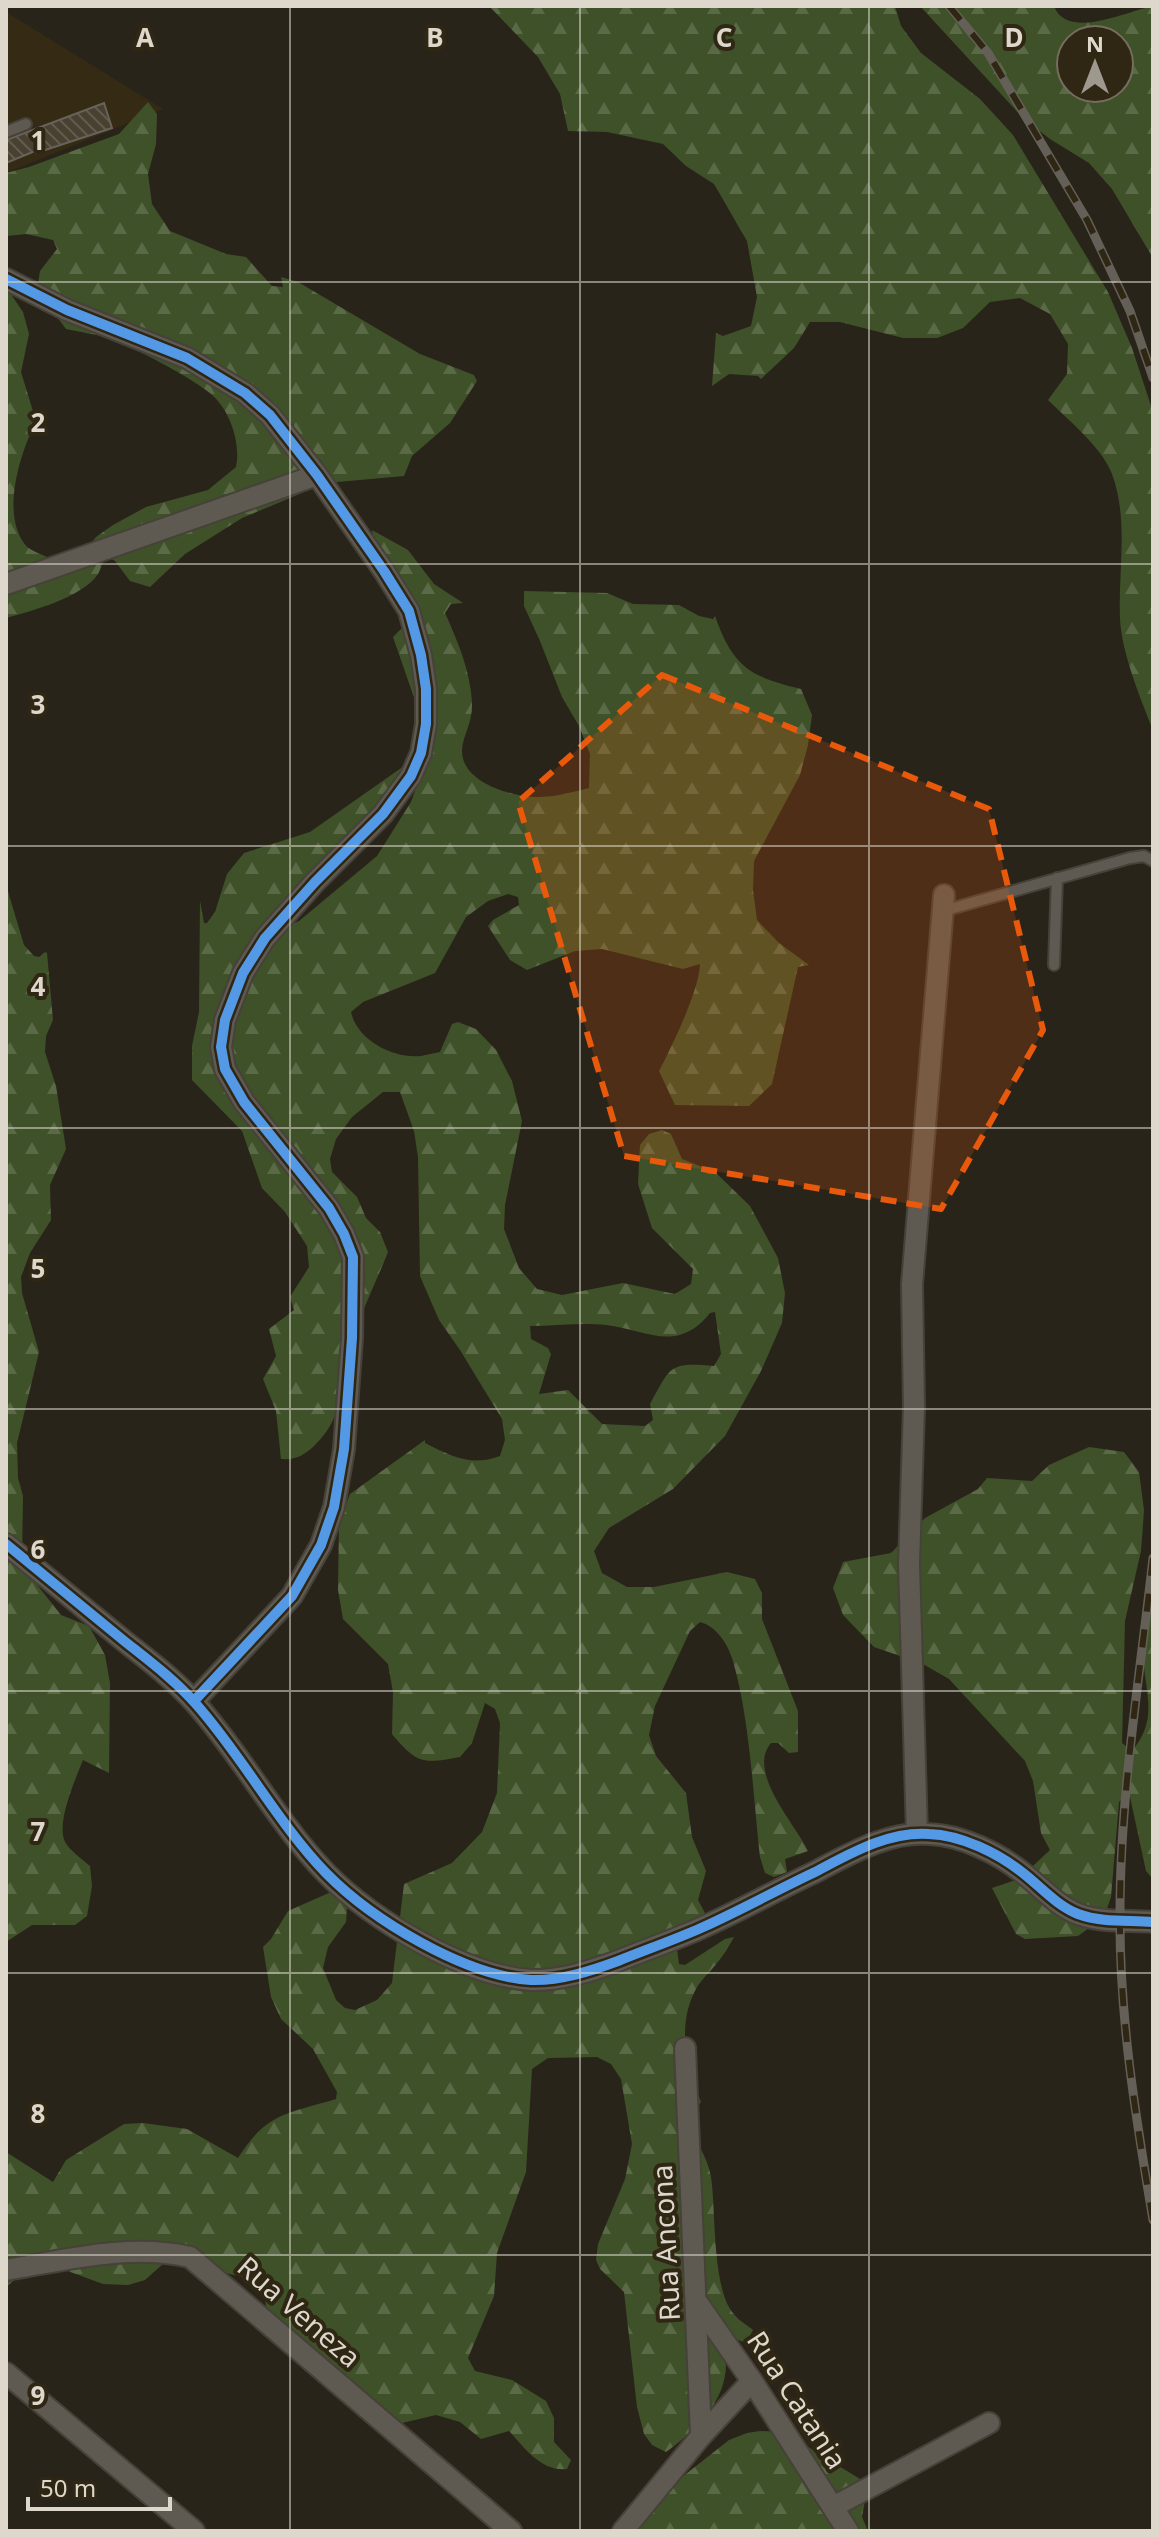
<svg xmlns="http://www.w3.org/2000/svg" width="1159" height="2537" viewBox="0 0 1159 2537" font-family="'Noto Sans',sans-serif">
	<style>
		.built { fill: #352a13 }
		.forest { fill: url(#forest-firs); fill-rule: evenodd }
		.building { fill: url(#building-back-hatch); stroke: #68635a; stroke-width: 2 }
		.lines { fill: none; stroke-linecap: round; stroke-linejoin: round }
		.service-casing { stroke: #464139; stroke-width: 14 }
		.minor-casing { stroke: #464139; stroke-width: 24 }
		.service { stroke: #5e5a52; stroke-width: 10 }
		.minor { stroke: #5e5a52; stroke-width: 20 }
		.rail-casing { stroke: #646057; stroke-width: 9 }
		.rail { stroke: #2f2614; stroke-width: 6; stroke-dasharray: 18; stroke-linecap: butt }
		.cycleway-casing { stroke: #2f2614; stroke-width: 15 }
		.cycleway { stroke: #5399e6; stroke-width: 10 }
		.marked { fill: #e8590c; fill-opacity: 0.2; stroke: #e8590c; stroke-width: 6; stroke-dasharray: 16 10; stroke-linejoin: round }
		.grid { fill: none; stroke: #ddd7cc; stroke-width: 2; stroke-opacity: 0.55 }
		.labels { text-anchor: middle; stroke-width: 8; stroke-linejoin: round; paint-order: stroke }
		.street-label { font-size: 28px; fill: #ddd7cc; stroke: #2f2614 }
		.grid-label { font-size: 26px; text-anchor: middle; font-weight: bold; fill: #ddd7cc; stroke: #2f2614; stroke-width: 8; stroke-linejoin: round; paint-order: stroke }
	</style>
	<defs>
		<pattern id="forest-firs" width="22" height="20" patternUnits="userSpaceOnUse" patternTransform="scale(2)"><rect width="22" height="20" fill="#3f5128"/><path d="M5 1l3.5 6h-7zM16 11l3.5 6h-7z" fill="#5a6946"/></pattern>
		<pattern id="building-back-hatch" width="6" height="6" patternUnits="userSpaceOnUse" patternTransform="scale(2)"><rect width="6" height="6" fill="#484132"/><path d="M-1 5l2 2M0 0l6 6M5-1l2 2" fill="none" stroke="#625c4e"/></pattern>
	</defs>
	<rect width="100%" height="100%" fill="#29241a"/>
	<path class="built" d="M6,12L163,109L6,173Z"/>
	<path class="forest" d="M489,6H895L901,26L921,53L980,99L1013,135L1108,292L1132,348L1153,412V730C1140,697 1122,654 1120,619C1118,571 1129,520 1112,474C1102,447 1068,420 1048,400L1067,374L1068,344L1050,314L1020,298L990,302L963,328L937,338H903L840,322H810L794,348L761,379L758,376L729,374L712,386L716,333L723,336L751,326L757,297L747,241L714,184L686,166L663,144L607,132L568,131L560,94L538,57Z
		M920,6H1054C1067,41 1127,11 1153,6V258L1112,189L1089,163L1050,139L1023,118ZM1119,40V88H1071V40Z
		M148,102L157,114L156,144L148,174L152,204L170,231L226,254L246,257L272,286L283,287L281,277L298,282L420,354L474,375L477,381L450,423L412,456L404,476L326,483L242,518L185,554L150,587L130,581L115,561L105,555C103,561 101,569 98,574C83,597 32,611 6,618V287L23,312L29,334L21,372L36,421C19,456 0,517 27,547C38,555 55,559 67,564L80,557L96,537L113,525L146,507L208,490L236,467C241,443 230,410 211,394C189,376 135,348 108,338C95,334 79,332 66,329L37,290L40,271L57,249L53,240L26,234L6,236V173L29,167L119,134Z
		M372,530L408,550L434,584L463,603L451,604L445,613C458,642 470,670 472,702C473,723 463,734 462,750C461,782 510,796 534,797C551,798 573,792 589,788L590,754L579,726L562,697L540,641L524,606V591L607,593L633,604L679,605L699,616L713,619L715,616C733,667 750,677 801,689L812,715L808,745L800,775L754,861L753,890L757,920L779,943L809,965L798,967L772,1084L749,1106L675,1105L659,1071C672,1046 699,991 700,964L683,969L602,949L575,951L527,970L510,960L488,926L493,920L519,905L518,897L508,894L488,901L466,917L435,973L363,1002L351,1012C357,1040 393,1059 421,1056C427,1055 434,1053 440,1052L452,1024L458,1022L476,1029L496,1050L512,1081L522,1121L505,1205L504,1229L519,1268L537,1289L562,1295L623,1283L675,1294L691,1284L693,1269L652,1228L638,1184L640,1145L649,1134L662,1130L671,1134L682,1159L715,1172L750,1206L778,1258L785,1293L782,1323L761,1371L725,1436L673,1489L609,1528L594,1551L602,1573L627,1587H654L727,1572L755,1579L762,1593V1619L798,1711V1752L789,1753L778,1743H771C746,1772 796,1825 808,1851L785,1859L787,1872L774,1877L765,1873L760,1857C753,1796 750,1717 732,1658C727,1643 716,1626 700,1622L690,1631L655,1706L649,1735L656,1756L686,1793L692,1837L706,1871L698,1900L705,1913L677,1949L679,1964L685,1965L725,1939L734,1937C729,1946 724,1955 717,1963C711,1971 702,1979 697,1987C676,2024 686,2066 701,2102L692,2112C691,2142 707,2152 711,2177C716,2211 712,2288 733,2313C738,2320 747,2325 753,2330L746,2343L736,2339L725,2349C725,2358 727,2367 725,2375C721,2406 690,2435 666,2452L652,2445L644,2434L637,2407L624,2292L600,2269L596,2260L598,2244L625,2179L632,2144L621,2079L611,2064L597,2057L548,2058L532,2069L526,2172L497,2253L494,2296L468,2358L475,2371L512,2380L546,2401L554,2418V2442L571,2460L567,2469C541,2472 525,2448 509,2431L481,2439L460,2422L436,2415L402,2423L380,2418L267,2311L263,2289L256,2281L178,2260L164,2263L145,2280L128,2285L103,2284L65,2270L17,2278L6,2287V2152L53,2182L66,2160L124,2124L143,2123L187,2129L238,2158C267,2112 287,2114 336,2099L337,2092L313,2049L281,2019L271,1997L263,1947L271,1939L288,1911L331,1892L347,1908L346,1922L328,1947L323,1968L336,2000L345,2008L355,2010L377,2000L392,1983L404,1884L452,1863L482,1832L497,1793L500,1723L495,1709L485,1703L472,1743L460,1757C423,1764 417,1764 392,1734L393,1692L388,1664L343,1619L338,1590L339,1522L350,1494L425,1440V1443C451,1456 471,1467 500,1456L505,1440L502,1419L460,1350L439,1320L420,1276L418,1157L414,1131L400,1092H383L352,1117L336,1139L330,1159L332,1172L357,1197L366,1218L380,1232L388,1252C376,1282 361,1312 351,1344C337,1384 349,1412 314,1446C303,1456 296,1460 281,1459L276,1411L263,1379L276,1356L269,1329L294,1310L290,1297L309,1267L307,1246L285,1212L262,1188L242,1131L192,1080V1046L199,1012L200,901L204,923H207L215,912L227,874L244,853L310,832L404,766L403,779L276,931L299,921L377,856L411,802L426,761V732L393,637L407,623L376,550ZM715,1312L721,1354L714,1366C669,1362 671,1366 650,1404L653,1420L645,1426L602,1424L568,1390L539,1394L551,1354L548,1348L531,1339L530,1326C554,1326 582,1322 606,1325C647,1330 677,1354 710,1313Z
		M6,885L24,945L34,956L39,957L45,952L47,953L53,1020L46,1036L45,1052L56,1086L66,1149L50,1185L51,1220L30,1253L21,1277L22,1293L39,1352L17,1443L18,1478L23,1496L22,1558L38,1586L61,1615L89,1626L105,1655L110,1683L109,1773L83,1760C76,1778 53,1828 67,1845C73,1853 83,1860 90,1866L92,1886L87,1916L75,1925H32L6,1942Z
		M1089,1447L1124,1452L1139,1472L1144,1510L1141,1551L1125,1621L1122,1743L1132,1751C1159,1719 1145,1693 1143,1655C1142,1631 1144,1603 1153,1580V1879L1146,1871L1129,1792L1119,1802L1111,1897L1104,1917L1078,1936L1025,1939L1016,1934L992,1888L1019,1879L1050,1850L1041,1833L1033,1781L1025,1761L949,1679L923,1664L874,1647L843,1615L833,1588L843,1562L891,1553L925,1518L978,1489L987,1478L1032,1481L1049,1465Z
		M760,2431L784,2432L868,2484L862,2517L868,2531H631L653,2500L729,2440L747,2433Z"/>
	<path class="building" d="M104,103L112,128L36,153L35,151L6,163V140Z"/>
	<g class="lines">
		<g class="service-casing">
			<path id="service" d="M6,132L26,124
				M943,911L1130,858L1144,856L1153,861
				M1054,965L1057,878"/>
		</g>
		<g class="minor-casing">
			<path id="minor" d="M6,279L67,310L187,358L245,393L270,415L317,475L384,571L409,611L421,655L426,689V724L421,753L411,776L383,814L315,882L265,938L243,973L225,1020L221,1047L225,1069L244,1102L329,1208L344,1234L353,1257L352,1338L344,1449L334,1507L321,1545L292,1596L194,1701
				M6,584L317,475
				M6,1544C45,1576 84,1608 123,1640C148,1660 175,1680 196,1704C243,1757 277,1822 326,1873C372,1920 465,1976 531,1980C560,1981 591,1971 618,1961C645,1950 674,1940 701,1928C739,1911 775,1891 813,1873C848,1855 887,1831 929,1834C961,1835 998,1853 1023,1873C1041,1887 1056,1905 1078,1914C1102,1923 1128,1920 1153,1922
				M917,1834L909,1564L914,1407L912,1284L944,895
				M685,2048L701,2436
				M6,2270C65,2260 131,2243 190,2257L511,2531
				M697,2302L752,2381L848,2531
				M6,2373L194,2531
				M833,2507L989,2423
				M623,2531L701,2436L752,2381"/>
		</g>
		<use href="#service" class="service"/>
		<use href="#minor" class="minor"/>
		<g class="rail-casing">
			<path id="rail" d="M949,6L988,53L1087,220L1130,311L1153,378
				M1153,1558C1140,1676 1120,1794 1120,1913C1119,2016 1136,2119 1153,2220"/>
		</g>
		<use href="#rail" class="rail"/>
		<g class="cycleway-casing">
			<path id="cycleway" d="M6,279L67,310L187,358L245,393L270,415L317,475L384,571L409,611L421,655L426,689V724L421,753L411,776L383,814L315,882L265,938L243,973L225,1020L221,1047L225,1069L244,1102L329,1208L344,1234L353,1257L352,1338L344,1449L334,1507L321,1545L292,1596L194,1701
				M6,1544C45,1576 84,1608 123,1640C148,1660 175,1680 196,1704C243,1757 277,1822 326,1873C372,1920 465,1976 531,1980C560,1981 591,1971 618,1961C645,1950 674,1940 701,1928C739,1911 775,1891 813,1873C848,1855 887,1831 929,1834C961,1835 998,1853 1023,1873C1041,1887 1056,1905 1078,1914C1102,1923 1128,1920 1153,1922"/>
		</g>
		<use href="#cycleway" class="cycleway"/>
	</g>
	<path class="marked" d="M662,675L989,809L1043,1030L941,1209L624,1156L518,802Z"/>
	<path class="grid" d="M290,6V2531M580,6V2531M869,6V2531M6,282H1153M6,564H1153M6,846H1153M6,1128H1153M6,1409H1153M6,1691H1153M6,1973H1153M6,2255H1153"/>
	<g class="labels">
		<g class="street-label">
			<text transform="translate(666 2243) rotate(-93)" y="10">Rua Ancona</text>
			<text transform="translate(299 2312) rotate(41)" y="10">Rua Veneza</text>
			<text transform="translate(797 2400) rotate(57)" y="10">Rua Catania</text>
		</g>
	</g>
	<g class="grid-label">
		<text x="145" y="47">A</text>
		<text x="435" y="47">B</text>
		<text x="724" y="47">C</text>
		<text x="1014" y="47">D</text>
		<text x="38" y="150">1</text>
		<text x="38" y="432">2</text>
		<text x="38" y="714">3</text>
		<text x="38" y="996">4</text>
		<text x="38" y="1278">5</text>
		<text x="38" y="1559">6</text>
		<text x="38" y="1841">7</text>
		<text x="38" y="2123">8</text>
		<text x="38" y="2405">9</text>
	</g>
	<rect width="1159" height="2537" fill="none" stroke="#ddd7cc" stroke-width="16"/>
	<g transform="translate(1095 64)"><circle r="38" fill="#2f2614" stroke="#756d5e" stroke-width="2"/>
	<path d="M0-6L14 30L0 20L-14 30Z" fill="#9e988e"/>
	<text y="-12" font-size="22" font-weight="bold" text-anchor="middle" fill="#ddd7cc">N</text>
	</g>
	<path d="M28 2497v12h142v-12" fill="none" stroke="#ddd7cc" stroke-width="4"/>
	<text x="40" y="2497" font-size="24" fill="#ddd7cc" stroke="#2f2614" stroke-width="6" paint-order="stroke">50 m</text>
</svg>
